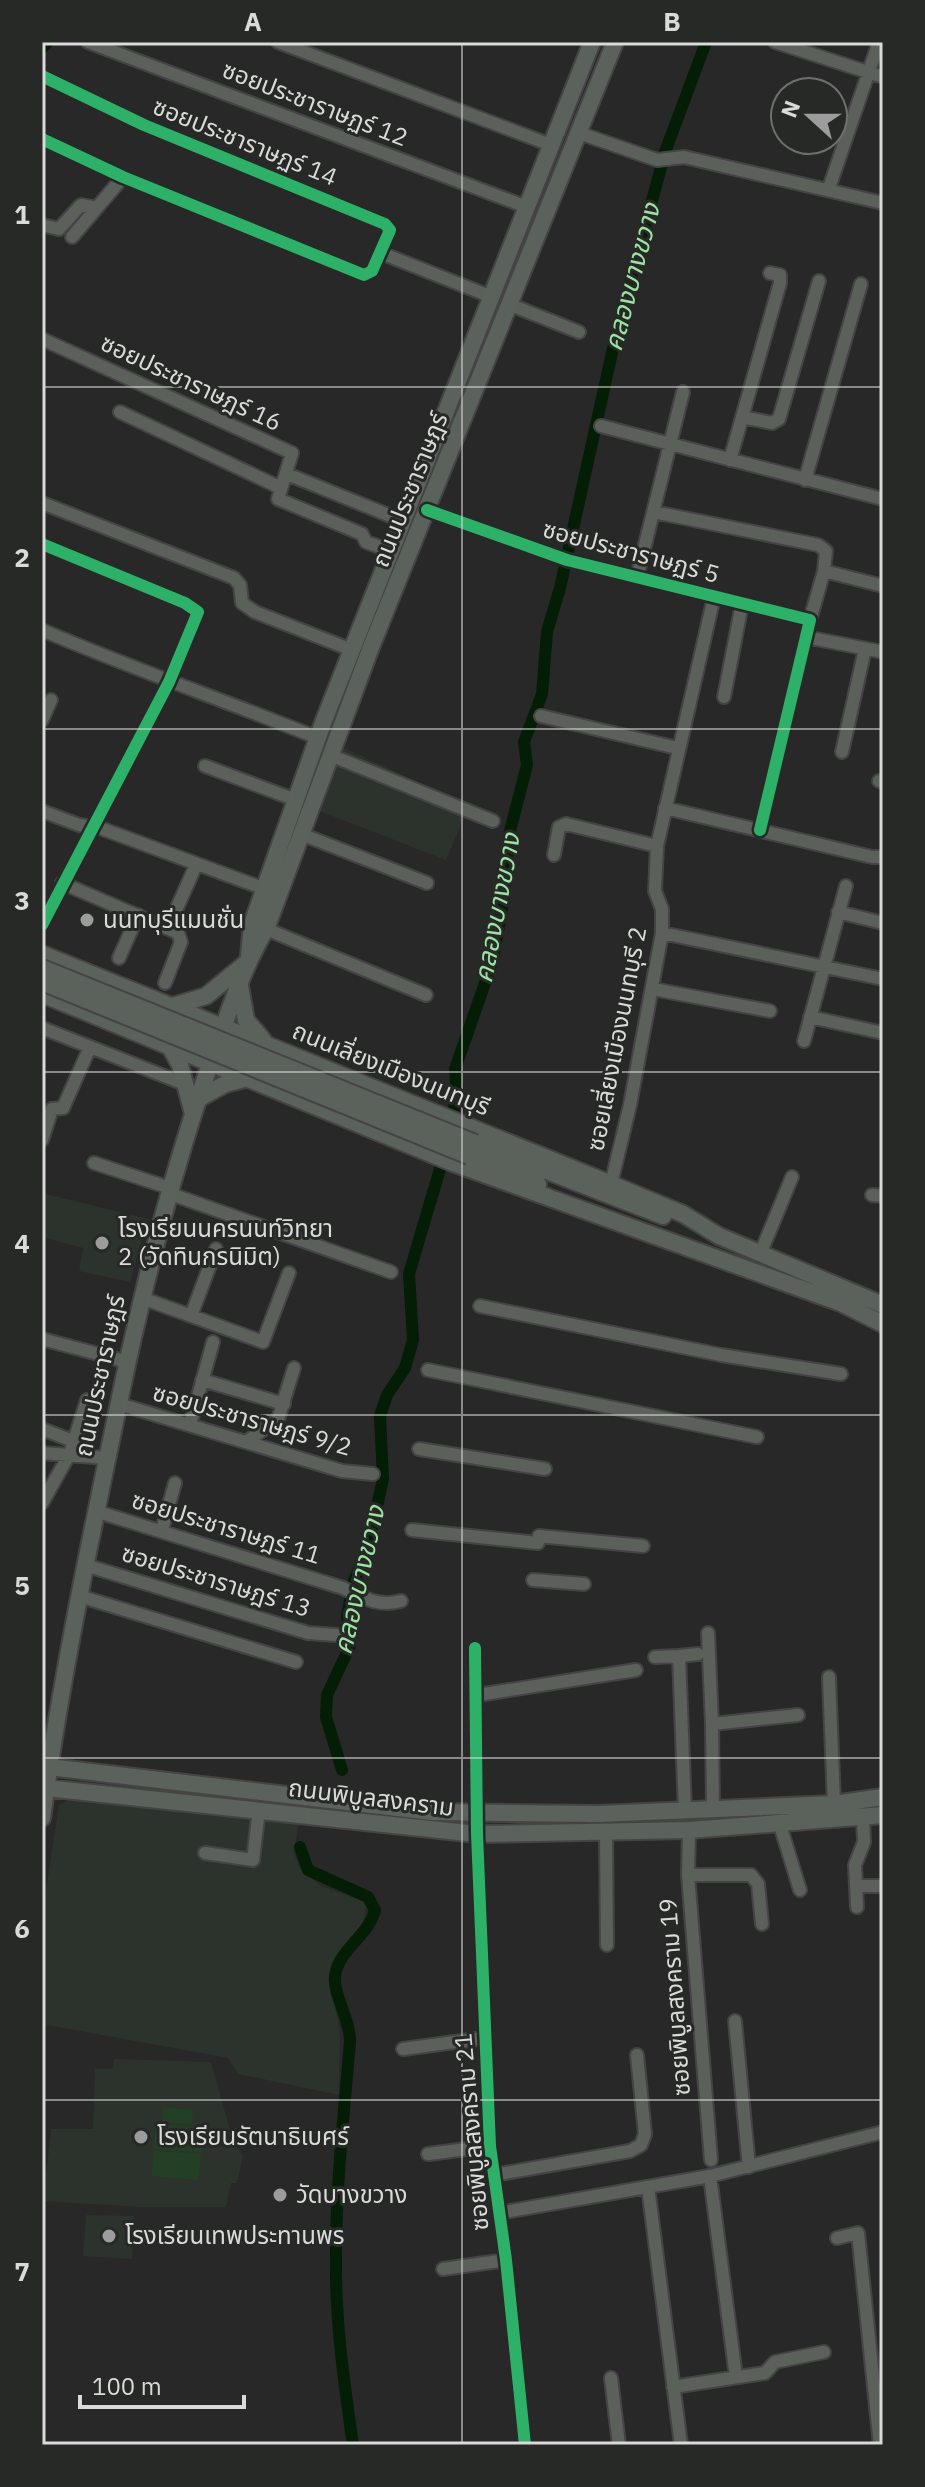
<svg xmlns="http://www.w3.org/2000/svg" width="925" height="2487" viewBox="0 0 925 2487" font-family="'IBM Plex Sans','Noto Sans Thai',sans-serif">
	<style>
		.built { fill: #2c322c }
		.green { fill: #234026 }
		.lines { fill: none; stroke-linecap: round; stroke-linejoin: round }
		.canal { stroke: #041d05; stroke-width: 12 }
		.minor-casing { stroke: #444; stroke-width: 16 }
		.major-casing { stroke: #444; stroke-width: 20 }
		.minor { stroke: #5b605b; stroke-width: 12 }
		.major { stroke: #5b615b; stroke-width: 16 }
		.major-bridge-casing { stroke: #444; stroke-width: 20; stroke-linecap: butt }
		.major-bridge { stroke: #5b615b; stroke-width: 16 }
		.cycleway-casing { stroke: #272927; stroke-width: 17 }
		.cycleway { stroke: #2db169; stroke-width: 12 }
		.grid { fill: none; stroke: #d9dad9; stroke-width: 2; stroke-opacity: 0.55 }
		.poi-dot { fill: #9b9c9b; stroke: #272927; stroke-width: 3 }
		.labels { text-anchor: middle; stroke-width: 6; stroke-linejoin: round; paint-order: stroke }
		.street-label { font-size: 24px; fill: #d9dad9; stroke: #272927 }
		.poi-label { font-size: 24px; fill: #d9dad9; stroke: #272927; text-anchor: start }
		.water-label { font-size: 26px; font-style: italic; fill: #9ce3a3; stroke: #272927 }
		.neatline { fill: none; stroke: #d9dad9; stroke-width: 3 }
		.grid-label { font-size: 26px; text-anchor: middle; font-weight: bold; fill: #d9dad9 }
	</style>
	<rect width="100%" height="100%" fill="#282828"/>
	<path class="built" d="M338,745L469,806L446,860L317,810Z
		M42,1193L148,1219L130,1282L79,1271L83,1248L42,1237Z
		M69,1800L299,1823L294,1853L300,1869L321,1886L363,1901L366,1907L363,1923L332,1962L329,1976L340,2032L339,2095L238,2074L228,2058L42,2024V1915L59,1805Z
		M114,2059L211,2062L234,2144L243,2155L237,2183H231L226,2207H141L43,2201L51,2129H93L95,2069H113Z
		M86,2215L134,2216L132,2259L83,2256Z"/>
	<path class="green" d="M163,2107L193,2110L192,2124L162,2122Z
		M156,2124L203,2127L201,2152L154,2149Z
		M154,2151L201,2154L199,2180L152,2176Z"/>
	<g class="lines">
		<path class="canal" d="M42,48L48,42
			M450,1126L457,1095L455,1069L493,960L504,897L509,835L527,765L524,742L542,694L547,632L560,588L613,348L665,152L706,42
			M342,1770L326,1717L327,1695L350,1646L347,1616L354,1581L367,1552L383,1479L380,1416L387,1395L405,1368L413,1340L409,1274L445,1152
			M300,1847L308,1870L368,1897L375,1910C369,1936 338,1949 335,1977C333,1995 351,2021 350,2042C344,2113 336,2184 336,2256C335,2320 344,2382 353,2445"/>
		<g class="minor-casing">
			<path id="minor" d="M88,42L527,207
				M278,42L551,145
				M775,42L883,77
				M42,76L144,125L385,224L390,230L372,271L364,275L123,177L42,139
				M579,133L657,160L684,157L883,203
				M829,188L879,42
				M42,225L59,229L81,205L97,208
				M72,237L123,177
				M381,253L492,297
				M511,305L579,332
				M42,339L292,453L278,499L362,534L366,542L391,551
				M120,412L281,488
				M742,417L772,423L779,419L819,281
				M601,426L883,499
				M730,460L780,283V275L770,273
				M287,474L403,521
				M805,480L861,284
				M42,503L234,578L240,585L242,603L255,612L352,650
				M427,510L567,560L810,620L760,830
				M654,512L818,545L826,551L824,571L810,620
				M42,544L185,603L198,612L169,682L42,925
				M824,571L883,586
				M637,577L683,392
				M42,630C133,669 226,701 318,738
				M806,637L883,652
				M724,697L742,604
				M541,716L677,748
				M42,720L51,700
				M842,752L865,649
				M330,755L493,821
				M205,766L296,800
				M879,781L883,782
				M665,808L872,857H883
				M42,811L79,825L100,828L265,889
				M301,834L427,883
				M554,855L559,827L566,824L657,846
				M62,883L178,933L181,942L165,983
				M838,912L883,923
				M168,928L196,865
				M266,929L426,995
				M662,933L883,979
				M119,958L138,915
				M653,989L770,1011
				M810,1017L883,1033
				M42,1028L187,1085
				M804,1041L846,886
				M42,1140L52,1109L63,1108L90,1047
				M94,1163L170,1188
				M611,1184L630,1105L662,933V909L655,891L657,846L714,597
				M168,1193L391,1272
				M872,1195L883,1196
				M761,1252L792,1177
				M142,1298L263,1342L289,1273
				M480,1306L721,1355L841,1374
				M191,1316L216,1249
				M42,1339L128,1362
				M428,1370L757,1437
				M202,1380L284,1404
				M119,1404L342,1471L373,1474
				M190,1425L213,1342
				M42,1429L73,1441
				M246,1442L278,1419L294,1368
				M419,1449L545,1469
				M42,1453L107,1458
				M42,1503L70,1453L87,1400
				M95,1511L343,1588C363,1598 378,1607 401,1601
				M162,1530L175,1483
				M412,1530L538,1543
				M539,1536L643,1546
				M85,1565L308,1633L336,1635
				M533,1580L584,1584
				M79,1596L296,1662
				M708,1633L712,1724
				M475,1648L477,1834L490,2146L506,2260L525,2445
				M679,1656L698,1654
				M655,1657L679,1656L685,1811
				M829,1677L834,1804
				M478,1695L636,1670
				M713,1809L712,1724L798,1715
				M780,1825L800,1890
				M689,1830L688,1875L711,2160
				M606,1832L607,1945
				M205,1853L253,1860L259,1809
				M688,1875H751L758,1884L762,1924
				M856,1886H883
				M857,1907L855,1865L864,1842L863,1818
				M735,2021L749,2167
				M403,2049L484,2038
				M428,2154L490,2146
				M494,2175L630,2151L641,2145L645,2134L637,2055
				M710,2176L736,2377
				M648,2187L681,2445
				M499,2213L710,2176L883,2132
				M837,2238L858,2233L880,2445
				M443,2269L506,2260
				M611,2378L619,2445
				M673,2387L765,2373L775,2362L824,2352"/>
		</g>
		<g class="major-casing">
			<path id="major" d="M42,954L611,1184L683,1214L719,1236L883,1305
				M249,956L252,924L323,723L592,42
				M240,986L246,1020L263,1040
				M42,994L453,1163L841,1303L883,1324
				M173,1006L206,996L245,964
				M169,1045L180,1065L192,1110
				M198,1099L225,1084L248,1078
				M475,1143L663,1216
				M469,1156L538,1184
				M49,1767L432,1812L598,1814L834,1804L883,1797
				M46,1788L477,1834L689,1830L883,1815
				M42,1818C63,1664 96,1512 128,1360C152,1253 179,1148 217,1045C231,1005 244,966 266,929L371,647L615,42"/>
		</g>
		<use href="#minor" class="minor"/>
		<use href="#major" class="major"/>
		<g class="major-bridge-casing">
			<path id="major-bridge" d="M42,968L475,1143
				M42,982L469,1156"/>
		</g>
		<use href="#major-bridge" class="major-bridge"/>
		<g class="cycleway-casing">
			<path id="cycleway" d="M42,76L144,125L385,224L390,230L372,271L364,275L123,177L42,139
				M427,510L567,560L810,620L760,830
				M42,544L185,603L198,612L169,682L42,925
				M475,1648L477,1834L490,2146L506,2260L525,2445"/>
		</g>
		<use href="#cycleway" class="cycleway"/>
	</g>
	<path class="grid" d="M462,42V2445M42,387H883M42,729H883M42,1072H883M42,1415H883M42,1758H883M42,2100H883"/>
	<g class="poi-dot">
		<circle cx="87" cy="920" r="8"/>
		<circle cx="102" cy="1243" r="8"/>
		<circle cx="141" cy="2137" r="8"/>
		<circle cx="280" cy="2195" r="8"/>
		<circle cx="109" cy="2236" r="8"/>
	</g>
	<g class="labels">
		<g class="street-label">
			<text transform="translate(315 104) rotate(21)" y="8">ซอยประชาราษฏร์ 12</text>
			<text transform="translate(245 142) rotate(22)" y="8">ซอยประชาราษฏร์ 14</text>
			<text transform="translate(191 383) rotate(25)" y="8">ซอยประชาราษฎร์ 16</text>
			<text transform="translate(410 490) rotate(-68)" y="8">ถนนประชาราษฎร์</text>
			<text transform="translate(631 552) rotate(15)" y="8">ซอยประชาราษฏร์ 5</text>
			<text transform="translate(617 1039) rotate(-79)" y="8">ซอยเลี่ยงเมืองนนทบุรี 2</text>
			<text transform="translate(391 1069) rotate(22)" y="8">ถนนเลี่ยงเมืองนนทบุรี</text>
			<text transform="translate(100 1376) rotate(-78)" y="8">ถนนประชาราษฎร์</text>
			<text transform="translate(252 1420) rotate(16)" y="8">ซอยประชาราษฎร์ 9/2</text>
			<text transform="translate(226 1528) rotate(17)" y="8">ซอยประชาราษฎร์ 11</text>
			<text transform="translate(216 1581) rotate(17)" y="8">ซอยประชาราษฎร์ 13</text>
			<text transform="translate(371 1798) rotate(7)" y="8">ถนนพิบูลสงคราม</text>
			<text transform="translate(675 1997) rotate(-94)" y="8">ซอยพิบูลสงคราม 19</text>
			<text transform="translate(472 2132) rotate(-95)" y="8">ซอยพิบูลสงคราม 21</text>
		</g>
		<g class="poi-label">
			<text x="103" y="928">นนทบุรีแมนชั่น</text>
			<text x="118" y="1237">โรงเรียนนครนนท์วิทยา<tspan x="118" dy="28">2 (วัดทินกรนิมิต)</tspan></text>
			<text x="157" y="2145">โรงเรียนรัตนาธิเบศร์</text>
			<text x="296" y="2203">วัดบางขวาง</text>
			<text x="125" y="2244">โรงเรียนเทพประทานพร</text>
		</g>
		<g class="water-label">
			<text transform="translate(632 277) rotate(-75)" y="9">คลองบางขวาง</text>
			<text transform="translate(497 908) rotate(-79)" y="9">คลองบางขวาง</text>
			<text transform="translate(359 1580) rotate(-77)" y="9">คลองบางขวาง</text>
		</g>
	</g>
	<rect width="925" height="2487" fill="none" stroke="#272927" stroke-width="88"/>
	<g transform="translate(809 116) rotate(291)"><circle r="38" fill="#272927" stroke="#6e706e" stroke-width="2"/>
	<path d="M0-6L14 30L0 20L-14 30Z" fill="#9b9c9b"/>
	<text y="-12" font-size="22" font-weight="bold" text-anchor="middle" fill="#d9dad9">N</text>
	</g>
	<path d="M80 2395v12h164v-12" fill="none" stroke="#d9dad9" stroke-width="4"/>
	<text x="92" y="2395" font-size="24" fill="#d9dad9" stroke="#272927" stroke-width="6" paint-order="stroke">100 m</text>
	<rect x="44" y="44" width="837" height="2399" class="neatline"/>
	<g class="grid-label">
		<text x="253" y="31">A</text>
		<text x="672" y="31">B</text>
		<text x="22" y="224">1</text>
		<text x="22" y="567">2</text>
		<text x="22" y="910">3</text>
		<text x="22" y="1253">4</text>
		<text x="22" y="1595">5</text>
		<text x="22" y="1938">6</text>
		<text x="22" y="2281">7</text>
	</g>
</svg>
